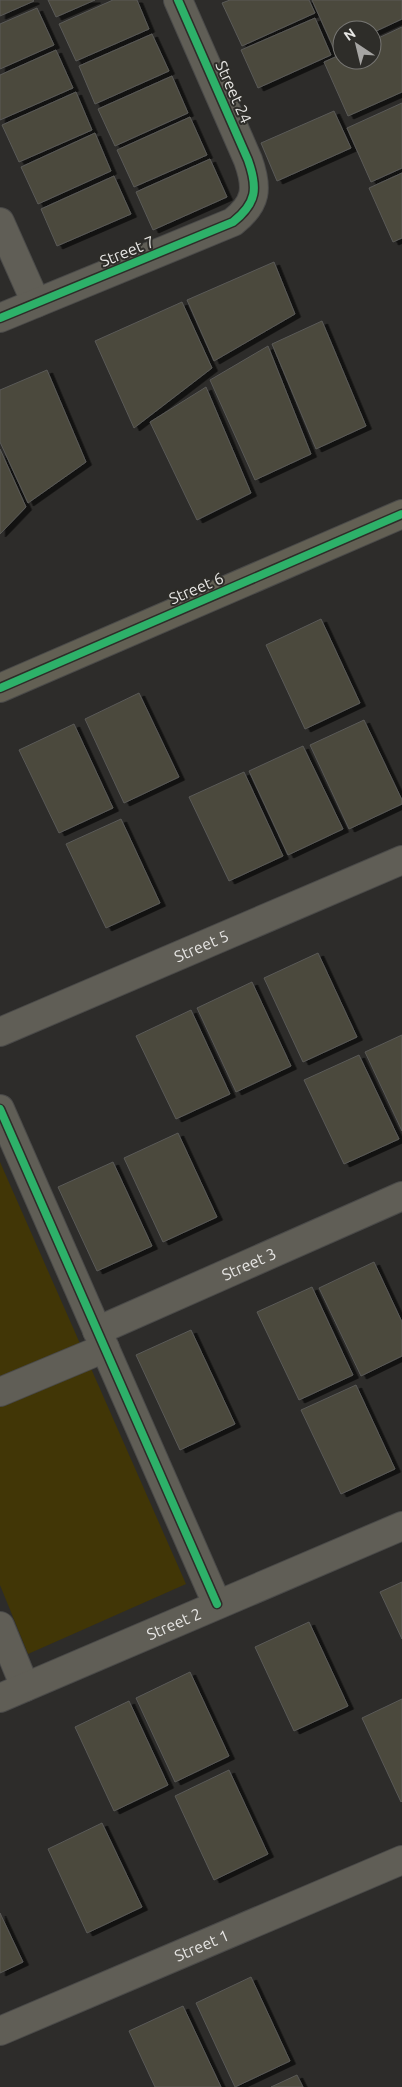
<svg xmlns="http://www.w3.org/2000/svg" width="402" height="2087" viewBox="0 0 402 2087" font-family="Ubuntu,sans-serif">
	<style>
		.park { fill: #413606 }
		.building { fill: #4b483c; stroke: #5a5a58; filter: url(#shadow) }
		.lines { fill: none; stroke-linecap: round; stroke-linejoin: round }
		.street-casing { stroke: #4a4a49; stroke-width: 30 }
		.secondary-casing { stroke: #4a4a49; stroke-width: 30 }
		.street { stroke: #605e56; stroke-width: 28 }
		.secondary { stroke: #636054; stroke-width: 28 }
		.cycleway-casing { stroke: #2e2d29; stroke-width: 11 }
		.cycleway { stroke: #2db169; stroke-width: 8 }
		.labels { text-anchor: middle; stroke-width: 4; stroke-linejoin: round; paint-order: stroke }
		.street-label { font-size: 16px; fill: #e7e6e4; stroke: #2e2d29 }
	</style>
	<defs>
		<filter id="shadow"><feDropShadow dx="5.5" dy="3" stdDeviation="0" flood-color="#0009"/></filter>
	</defs>
	<rect width="100%" height="100%" fill="#2d2c2a"/>
	<path class="park" d="M0,1162L186,1584L28,1654L0,1585Z"/>
	<path class="building" d="M0,0H33L34,1L0,16Z
		M48,0H95L56,17Z
		M113,0H137L149,29L76,61L59,24Z
		M230,0H309L315,13L242,46L222,3Z
		M312,0H402V19L372,33V30H342V46L334,49Z
		M37,8L54,45L0,69V24Z
		M315,18L331,55L258,88L241,50Z
		M402,27V92L348,116L324,62L342,54V60H372V41Z
		M152,34L169,71L95,104L79,66Z
		M56,50L73,88L0,120V75Z
		M172,76L188,113L115,146L98,109Z
		M76,92L92,130L19,162L2,125Z
		M402,103V168L371,182L347,128Z
		M334,111L351,148L277,181L261,143Z
		M190,117L207,155L134,187L117,150Z
		M95,133L111,171L38,204L21,167Z
		M210,159L227,197L153,230L136,192Z
		M402,173V238L393,242L369,188Z
		M114,176L131,214L57,246L41,209Z
		M274,262L295,314L214,361L187,300Z
		M182,302L212,368L134,428L95,341Z
		M322,321L366,426L316,449L272,344Z
		M268,346L311,454L255,480L210,380Z
		M47,370L86,462L28,503L0,442V390Z
		M206,387L251,493L197,520L150,422Z
		M0,449L26,507L0,534Z
		M321,619L360,703L305,729L266,645Z
		M139,693L179,777L124,803L85,719Z
		M364,720L402,800V804L349,829L310,745Z
		M74,724L113,808L59,833L19,750Z
		M303,746L343,829L288,855L249,771Z
		M244,772L283,856L229,881L189,797Z
		M121,819L160,903L106,928L66,844Z
		M318,953L357,1037L303,1062L264,978Z
		M252,982L291,1066L236,1092L197,1008Z
		M191,1010L230,1094L176,1119L136,1036Z
		M402,1035V1131L365,1052Z
		M359,1055L399,1139L344,1164L304,1080Z
		M178,1133L217,1217L163,1242L124,1158Z
		M113,1162L152,1246L97,1271L58,1187Z
		M374,1262L402,1322V1356L361,1376L319,1288Z
		M312,1287L353,1375L299,1400L257,1312Z
		M191,1330L235,1424L180,1450L136,1355Z
		M356,1385L395,1469L341,1494L301,1410Z
		M402,1582V1639L380,1592Z
		M309,1622L348,1706L294,1731L255,1647Z
		M190,1672L229,1756L175,1782L136,1698Z
		M402,1699V1801L401,1802L362,1718Z
		M129,1701L168,1785L114,1811L75,1727Z
		M229,1770L268,1854L214,1880L175,1796Z
		M102,1823L142,1907L87,1933L48,1849Z
		M0,1913L23,1962L0,1973Z
		M251,1977L290,2061L235,2087L196,2003Z
		M183,2006L221,2087H155L129,2031Z
		M297,2075L303,2087H271Z"/>
	<g class="lines">
		<g class="street-casing">
			<g id="street">
				<path d="M0,222L36,303"/>
				<path d="M0,318L233,222C257,203 258,188 248,160L178,0"/>
				<path id="s1" d="M0,1032L402,860"/>
				<path d="M0,1109L217,1604"/>
				<path id="s2" d="M97,1331L402,1196"/>
				<path d="M0,1392L105,1348"/>
				<path d="M0,1626L25,1687"/>
				<path id="s3" d="M0,1698L402,1526"/>
				<path id="s4" d="M0,2031L402,1860"/>
			</g>
		</g>
		<g class="secondary-casing">
			<path id="secondary" d="M0,688L402,514"/>
		</g>
		<use href="#street" class="street"/>
		<use href="#secondary" class="secondary"/>
		<g class="cycleway-casing">
			<path id="cycleway" d="M0,318L233,222C257,203 258,188 248,160L178,0
				M0,688L402,514
				M0,1109L217,1604"/>
		</g>
		<use href="#cycleway" class="cycleway"/>
	</g>
	<g class="labels">
		<g class="street-label">
			<text transform="translate(234 92) rotate(66)" y="6">Street 24</text>
			<text transform="translate(127 251) rotate(-22)" y="6">Street 7</text>
			<text transform="translate(196 588) rotate(-23)" y="6">Street 6</text>
			<text dy="6" stroke="none"><textPath href="#s1" startOffset="219">Street 5</textPath></text>
			<text dy="6" stroke="none"><textPath href="#s2" startOffset="166">Street 3</textPath></text>
			<text dy="6" stroke="none"><textPath href="#s3" startOffset="189">Street 2</textPath></text>
			<text dy="6" stroke="none"><textPath href="#s4" startOffset="219">Street 1</textPath></text>
		</g>
	</g>
	<g transform="translate(357 45) rotate(325)"><circle r="24" fill="#2e2d29" stroke="#787774"/>
	<path d="M0-4L9 19L0 12L-9 19Z" fill="#a6a5a3"/>
	<text y="-8" font-size="14" font-weight="bold" text-anchor="middle" fill="#e7e6e4">N</text>
	</g>
</svg>
